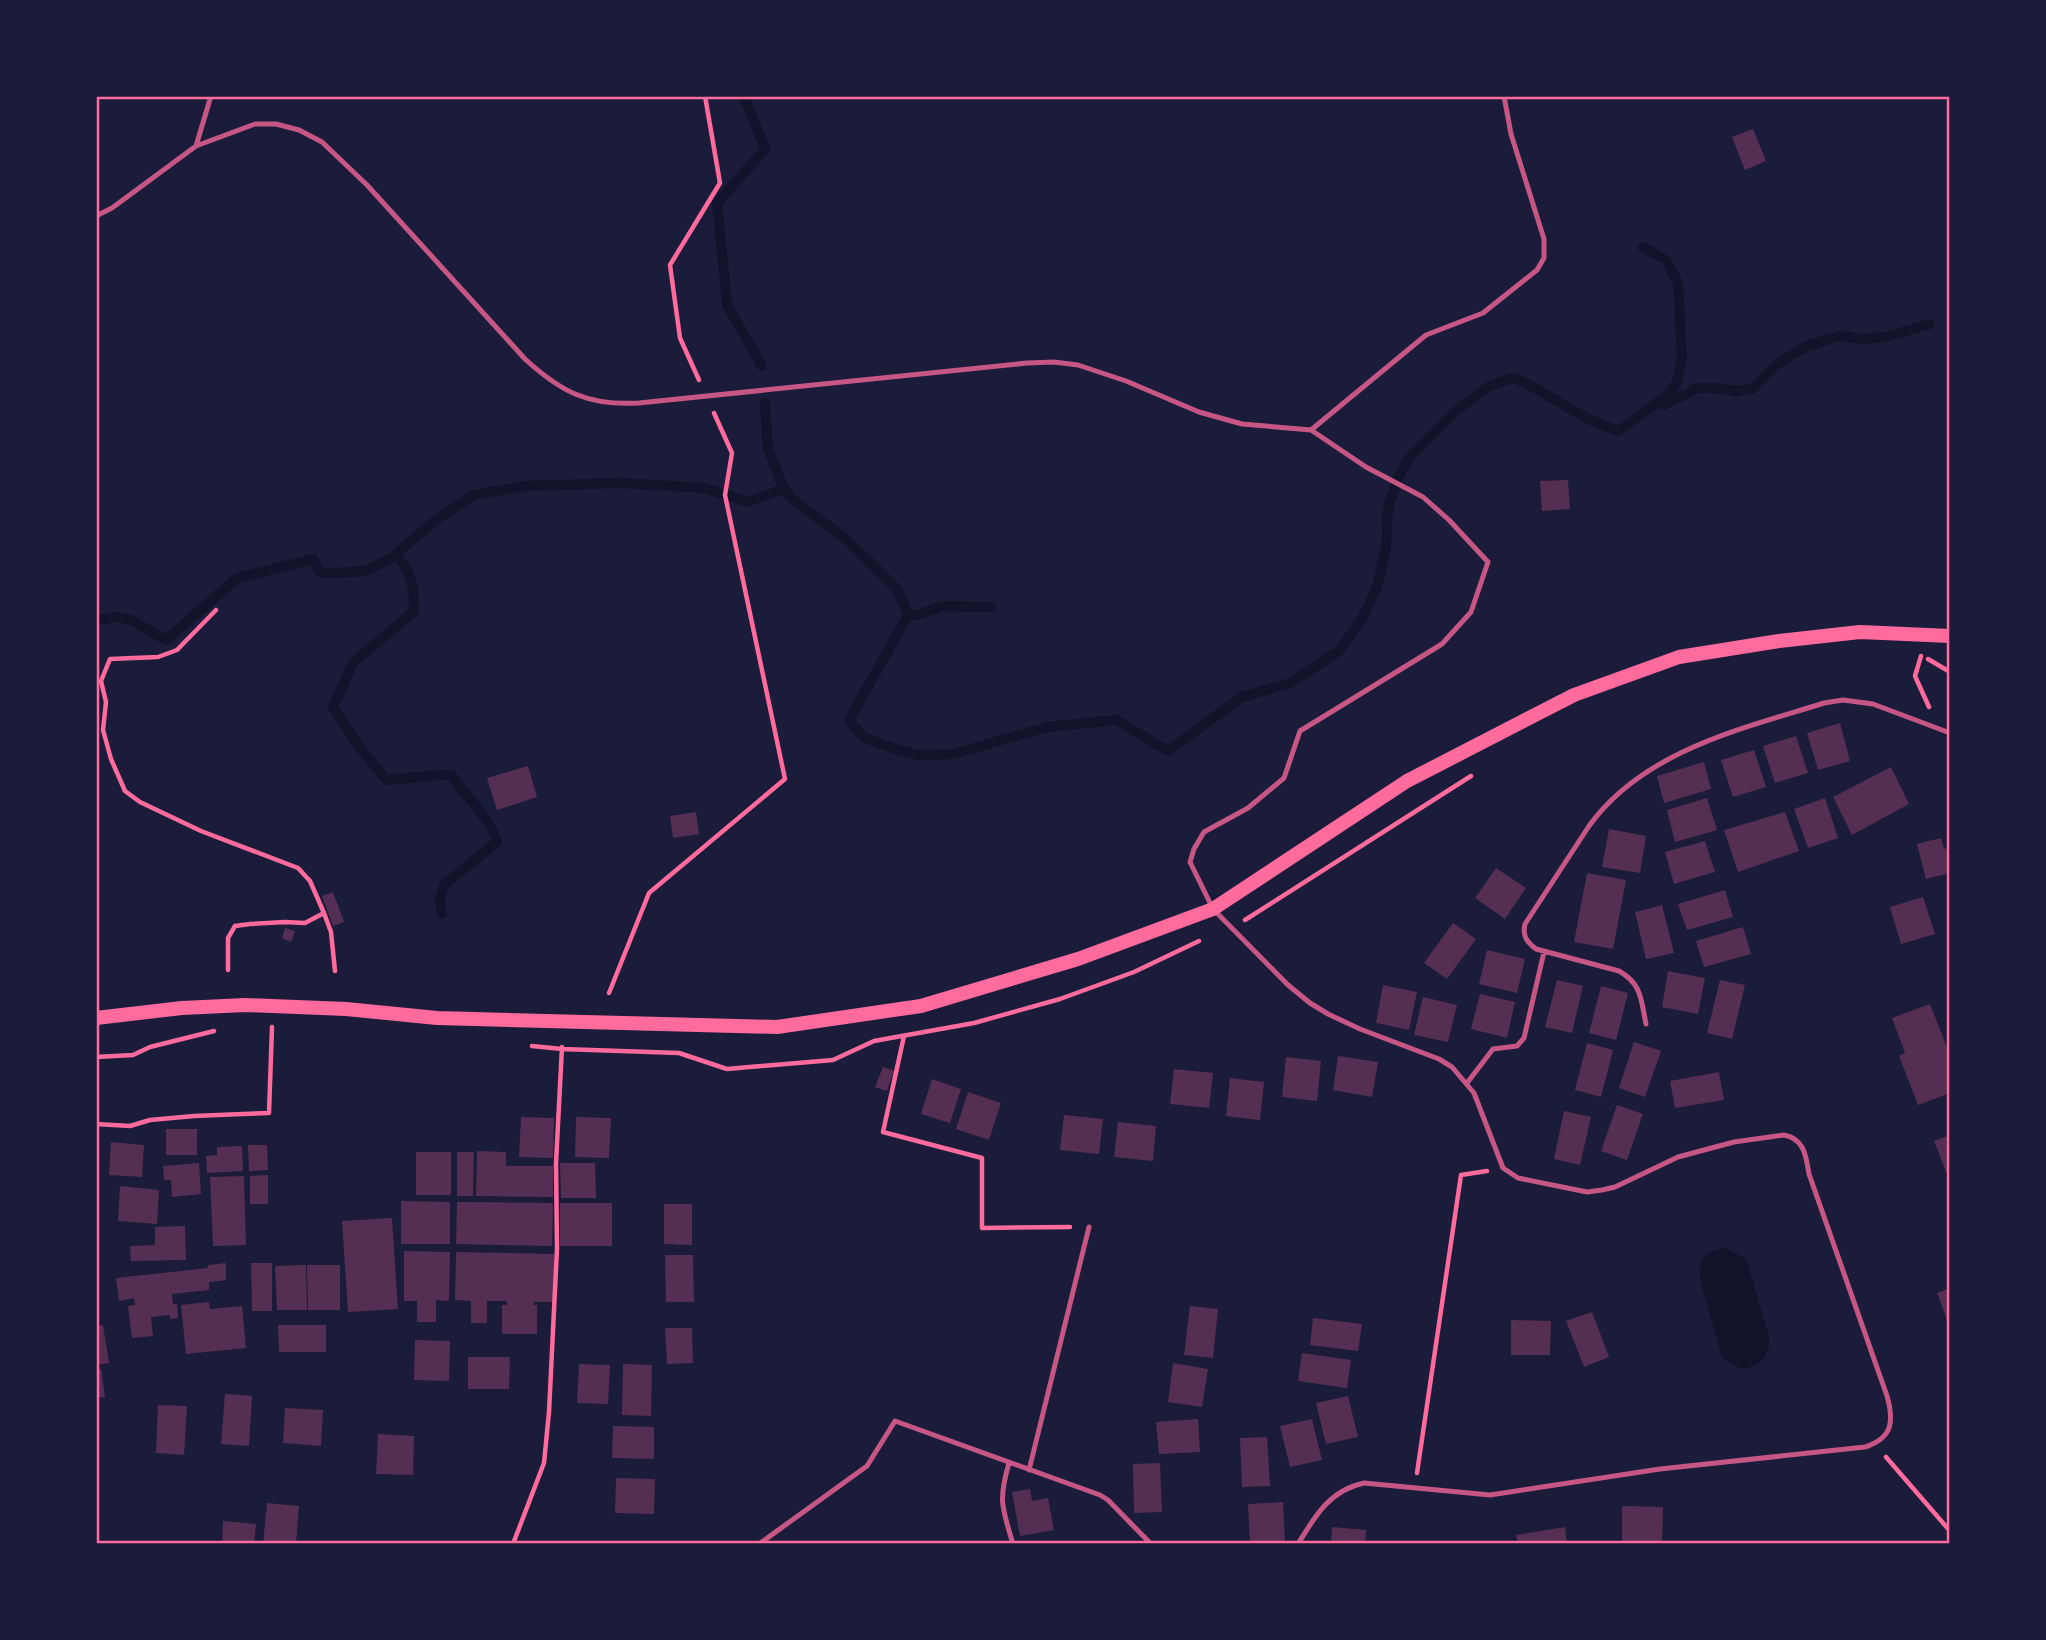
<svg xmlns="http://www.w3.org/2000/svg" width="2046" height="1640" viewBox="0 0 2046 1640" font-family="'Nunito Sans',sans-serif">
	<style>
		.water { fill: #12122b }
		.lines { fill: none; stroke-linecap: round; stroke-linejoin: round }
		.stream { stroke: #12122b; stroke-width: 10 }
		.building { fill: #542f53 }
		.path { stroke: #ff6b9d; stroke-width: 4.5 }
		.service { stroke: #c65784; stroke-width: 5 }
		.secondary { stroke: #ff6b9d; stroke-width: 14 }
		.neatline { fill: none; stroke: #ff6b9d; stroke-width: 2.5 }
	</style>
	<rect width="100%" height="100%" fill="#1b1b3a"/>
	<path class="water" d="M1726,1248L1746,1259L1769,1336C1771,1355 1758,1372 1737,1367C1731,1365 1727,1360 1722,1357C1717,1340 1713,1324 1708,1308C1701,1283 1687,1252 1726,1248Z"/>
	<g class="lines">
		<path class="stream" d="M744,96L765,149L717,203L727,305L762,366
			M765,403L768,449L784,489L792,499L846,539L897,589L908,615L849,720L863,737L892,748L918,755L953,754L1047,727L1116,720L1168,751L1242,697L1290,683L1339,651L1362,619L1377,587L1386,547L1388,508L1398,478L1409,458L1457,410L1491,385L1514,378L1535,388L1588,419L1618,431L1665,397L1677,383L1682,357L1678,283L1666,260L1643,247
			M1664,405C1675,397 1687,397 1696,388H1714L1736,391L1752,389L1777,364L1807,346L1840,336L1862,339L1885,337L1930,324
			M396,554C412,574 414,586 414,611L353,663L333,707L358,745L386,780L451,774C464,796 491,818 497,842L445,884L440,898L442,914
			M908,615H916L944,606L991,607
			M96,620L118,617L131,620L166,640L237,578L313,559L320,572L333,573L365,571L391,558L440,517L474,495L524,486L621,483L704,488L747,502L784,489"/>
	</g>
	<path class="building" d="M1753,129L1766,161L1745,170L1732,137Z
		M1568,480L1570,509L1542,511L1540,481Z
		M1840,723L1850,761L1818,770L1807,733Z
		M1796,736L1808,773L1775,783L1763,746Z
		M1754,750L1766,787L1733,797L1721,760Z
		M1704,762L1711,789L1664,803L1657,776Z
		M528,766L537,797L497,810L487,778Z
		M1891,767L1909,804L1852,835L1833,797Z
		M1707,798L1717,830L1675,842L1667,810Z
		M1825,798L1838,838L1808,848L1794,809Z
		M696,812L699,834L673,838L670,816Z
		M1785,812L1799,851L1738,872L1724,830Z
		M1609,829L1646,836L1640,873L1602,867Z
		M1941,838L1944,849L1950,847V873L1926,879L1917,844Z
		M1705,841L1715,872L1674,884L1665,852Z
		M1496,868L1526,888L1505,919L1475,898Z
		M1587,873L1626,880L1613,949L1574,942Z
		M1725,890L1733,917L1687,930L1678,904Z
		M333,892L344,922L333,926L322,896Z
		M1923,897L1935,934L1901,944L1890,907Z
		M1662,905L1674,953L1646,959L1635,912Z
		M1453,923L1476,939L1447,979L1424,963Z
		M1743,927L1751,954L1704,967L1696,941Z
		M285,928L295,931L291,942L282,938Z
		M1487,950L1525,959L1517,993L1479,984Z
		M1668,971L1705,978L1698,1014L1662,1007Z
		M1557,980L1583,986L1572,1033L1545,1027Z
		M1720,980L1745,985L1732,1039L1707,1033Z
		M1383,985L1417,992L1409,1030L1376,1023Z
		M1601,986L1628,993L1616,1040L1589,1033Z
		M1480,994L1515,1002L1507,1038L1471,1029Z
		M1423,997L1457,1005L1448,1042L1414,1035Z
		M1930,1004L1950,1055V1093L1918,1105L1899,1056L1905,1053L1892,1018Z
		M1634,1042L1661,1051L1645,1097L1619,1088Z
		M1587,1043L1613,1050L1601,1097L1575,1090Z
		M1338,1056L1378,1062L1372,1097L1333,1090Z
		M1286,1057L1321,1061L1317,1101L1282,1097Z
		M883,1067L894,1071L887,1091L875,1087Z
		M1174,1069L1213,1073L1209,1108L1170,1104Z
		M1719,1072L1724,1100L1675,1108L1670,1081Z
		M1230,1078L1264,1082L1260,1120L1226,1116Z
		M932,1079L961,1089L950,1123L921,1114Z
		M968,1092L1001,1103L989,1140L956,1129Z
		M1617,1105L1643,1114L1627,1160L1601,1151Z
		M1564,1111L1591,1117L1580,1165L1554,1159Z
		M1064,1115L1103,1119L1099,1154L1060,1150Z
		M521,1117L554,1118L553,1158L519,1157Z
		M576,1117L611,1118L609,1158L575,1157Z
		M1118,1122L1156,1126L1153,1161L1114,1157Z
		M166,1129H197V1155H166Z
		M1950,1135V1182L1934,1141Z
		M111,1142L144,1145L142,1177L109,1175Z
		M248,1145H267L268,1170L249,1171Z
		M242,1146L243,1171L207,1173L206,1156L217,1155V1147Z
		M477,1151L506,1152V1166H553V1197L476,1196Z
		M416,1152H451V1195H416Z
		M457,1152H474L473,1196H457Z
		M199,1163L201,1194L172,1197L171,1180H164L163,1166Z
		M560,1163H595L596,1198H561Z
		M268,1175V1204H250V1176Z
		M244,1176L246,1245L213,1246L210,1177Z
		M120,1186L159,1190L157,1224L118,1221Z
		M401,1201L450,1202V1244H401Z
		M457,1202L553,1203L552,1246L456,1244Z
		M560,1203H612V1246H560Z
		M664,1204H692V1245L664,1244Z
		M392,1218L398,1309L348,1312L342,1221Z
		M185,1226L186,1260L131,1261L130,1246L155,1245V1227Z
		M404,1251L450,1252L449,1301L436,1300V1322H417V1301H404Z
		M456,1252L554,1254V1302H534V1305H537V1334H502V1305H507V1301H487V1323H471V1301L455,1300Z
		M665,1255H693L694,1302H666Z
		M226,1263V1280L209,1282V1290L172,1294L173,1304H177L178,1318L170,1319V1315L151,1317L153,1336L132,1338L128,1306L135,1305L134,1298L119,1301L116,1278L208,1268V1265Z
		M251,1263H272V1311H252Z
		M306,1265L307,1310H277L275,1266Z
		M307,1265H340V1310H308Z
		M1950,1288V1325H1949L1937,1293Z
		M209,1302L210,1309L242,1306L246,1348L186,1354L181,1305Z
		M1190,1306L1218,1309L1213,1358L1184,1355Z
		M1592,1312L1609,1357L1584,1367L1566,1321Z
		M1313,1318L1362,1324L1358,1351L1310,1345Z
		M1511,1320L1551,1321L1550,1355H1511Z
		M103,1325L109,1363L96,1365V1326Z
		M278,1325H326V1352H279Z
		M665,1328H692L693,1363L667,1364Z
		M415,1340L450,1341L449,1381L414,1380Z
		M1302,1353L1351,1360L1347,1388L1298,1381Z
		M468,1357H510L509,1389H468Z
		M1173,1363L1208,1369L1202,1407L1168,1402Z
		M579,1364L610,1365L608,1404L577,1403Z
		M623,1364L652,1365L651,1416L622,1415Z
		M101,1369L105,1397L96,1398V1370Z
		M225,1394L252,1396L249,1446L221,1444Z
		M1348,1396L1358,1437L1326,1444L1316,1403Z
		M158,1405L187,1406L184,1455L156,1453Z
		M285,1408L323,1410L321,1446L283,1443Z
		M1198,1419L1200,1452L1159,1454L1156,1422Z
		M1312,1419L1322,1460L1290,1467L1280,1426Z
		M613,1426L654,1427V1459L612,1458Z
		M378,1434L414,1436L413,1475L376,1474Z
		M1267,1437L1270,1486L1242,1487L1240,1438Z
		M1160,1463L1162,1512L1134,1513L1133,1464Z
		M616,1478L655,1479L654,1514L615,1513Z
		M1030,1489L1032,1501L1048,1498L1054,1530L1020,1536L1012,1492Z
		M1283,1502L1285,1541L1250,1542L1248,1504Z
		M267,1503L299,1506L296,1544H263Z
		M1622,1506L1663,1507L1662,1542L1622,1541Z
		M223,1521L256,1524L254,1544H222Z
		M1332,1527L1366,1530L1365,1544H1331Z
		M1565,1527L1567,1544H1518L1516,1535Z"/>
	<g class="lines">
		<path class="path" d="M699,380L680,338L670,265L720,183L705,96
			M216,610L177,650L158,657L110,659L101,681L106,702L103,730L111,759L125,791L140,802L201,831L298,868L310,881L324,913L331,932L335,971
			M1921,656L1915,676L1929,707
			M1928,659L1950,672
			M1245,920L1471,776
			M228,970V938L235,926L250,924L285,922L305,923L324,913
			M609,993L649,893L785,779L725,495L732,453L714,413
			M904,1036L883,1132L982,1158V1228L1070,1227
			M532,1046L562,1049L679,1053L727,1069L833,1060L874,1041L974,1023L1060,999L1134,972L1199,941
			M96,1057L133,1055L150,1047L214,1031
			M96,1124L130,1126L150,1120L194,1116L269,1113L272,1027
			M1886,1457L1950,1531
			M1417,1473L1461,1175L1487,1171
			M513,1544L544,1463L549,1412L557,1249L556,1163L562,1047"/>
		<path class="service" d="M196,146L211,96
			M96,216L112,208L196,146L255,124H276L299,130L322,142L367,185L525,359C561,392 588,406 639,403L1027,363L1054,362L1078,365L1126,381L1199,412L1242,424L1311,430L1366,467L1423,497L1449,520L1488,562L1471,612L1442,644L1300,731L1284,778L1248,808L1204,832L1194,849L1190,862L1213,909L1288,985L1310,1003L1328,1014L1360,1029L1439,1059L1452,1067L1474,1093L1503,1168L1518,1178L1587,1192L1602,1190L1615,1187L1678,1157L1734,1142L1784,1135C1805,1139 1806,1157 1809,1174L1887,1396C1894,1421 1893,1438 1865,1447L1660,1469L1490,1495L1364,1483C1330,1490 1315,1516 1298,1544
			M1311,430L1426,335L1483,313L1537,270L1544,258V239L1511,134L1504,96
			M1646,1024C1641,1000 1642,984 1619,971L1536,949C1527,942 1522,936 1525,924L1589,826C1643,751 1741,729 1824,703L1843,700L1873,704L1950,733
			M1467,1083L1493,1049L1517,1046L1524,1038L1544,952
			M1009,1463C998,1501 1002,1507 1013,1544
			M1029,1470L1089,1227
			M759,1544L867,1466L895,1421L1100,1495L1108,1500L1151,1544"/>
		<path class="secondary" d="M96,1018L182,1008L245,1005L346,1009L437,1018L777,1027L921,1006L1078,959L1213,909L1407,781L1574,695L1679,657L1779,641L1860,632L1950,636"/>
	</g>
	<rect width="2046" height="1640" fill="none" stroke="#1b1b3a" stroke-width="196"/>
	<rect x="98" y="98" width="1850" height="1444" class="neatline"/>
</svg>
